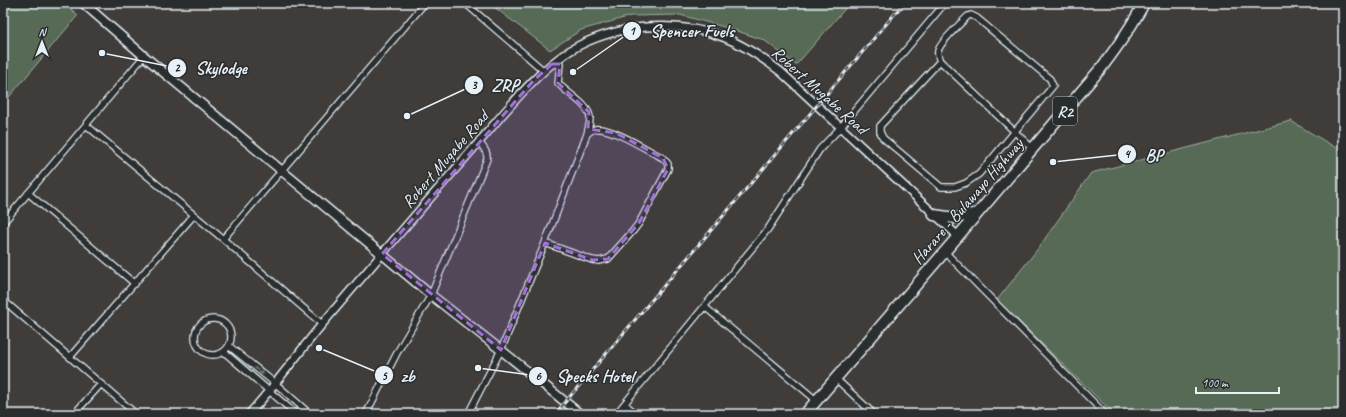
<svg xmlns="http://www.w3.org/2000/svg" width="1346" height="417" viewBox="0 0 1346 417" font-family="Caveat,sans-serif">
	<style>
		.green { fill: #566a54; stroke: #9faea6 }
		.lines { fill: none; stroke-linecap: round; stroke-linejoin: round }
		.minor-casing { stroke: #e8f1f8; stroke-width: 8 }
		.tertiary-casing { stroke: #e8f1f8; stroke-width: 10 }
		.secondary-casing { stroke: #e8f1f8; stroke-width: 11 }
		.trunk-casing { stroke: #e8f1f8; stroke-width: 13 }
		.minor { stroke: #2a2d2e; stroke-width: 5.5 }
		.tertiary { stroke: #2a2d2e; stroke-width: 7 }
		.secondary { stroke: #2a2d2e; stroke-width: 8 }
		.trunk { stroke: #2a2d2e; stroke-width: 10 }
		.rail-casing { stroke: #e8f1f8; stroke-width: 3 }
		.rail { stroke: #2a2d2e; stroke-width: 1.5; stroke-dasharray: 4.5; stroke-linecap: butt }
		.oneway { fill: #6c7275 }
		.marked { fill: #a171d3; fill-opacity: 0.2; stroke: #a171d3; stroke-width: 3; stroke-dasharray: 8 5; stroke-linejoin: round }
		.labels { text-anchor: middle; stroke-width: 3; stroke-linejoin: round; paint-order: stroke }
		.shield { fill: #2a2d2e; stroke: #afb6bb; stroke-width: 1 }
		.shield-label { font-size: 16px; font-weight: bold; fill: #e8f1f8 }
		.street-label { font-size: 17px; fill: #e8f1f8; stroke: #2a2d2e }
		.leader { fill: none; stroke: #e8f1f8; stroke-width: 1.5 }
		.callout-dot { fill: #e8f1f8; stroke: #2a2d2e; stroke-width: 1.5 }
		.mark-label { font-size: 12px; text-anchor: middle; font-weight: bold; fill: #111 }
		.callout-label { font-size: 18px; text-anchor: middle; font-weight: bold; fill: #e8f1f8; stroke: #2a2d2e; stroke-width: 3; stroke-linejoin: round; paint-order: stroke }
	</style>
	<rect width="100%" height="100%" fill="#3f3c3a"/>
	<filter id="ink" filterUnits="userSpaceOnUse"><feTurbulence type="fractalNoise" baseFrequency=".025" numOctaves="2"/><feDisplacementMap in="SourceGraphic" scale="8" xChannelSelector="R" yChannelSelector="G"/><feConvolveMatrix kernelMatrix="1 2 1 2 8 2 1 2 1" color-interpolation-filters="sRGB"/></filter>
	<g filter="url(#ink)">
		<path class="green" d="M3,3H63L78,15L5,102L3,101Z
			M489,3H850L796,65L764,40L728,28L680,15L631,16L581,30L550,50Z
			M1291,121L1343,152V414H1114L997,300L1037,250L1091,173Z"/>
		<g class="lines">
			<g class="minor-casing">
				<path id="minor" d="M465,3L544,71
					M971,15L977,18L1050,79L1053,86L979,174L966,183L955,187H941L883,138L880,132V126L940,61C939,58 937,55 938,51C940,42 961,23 968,16Z
					M940,61L1033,149
					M552,64H560L558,83C566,93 590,105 590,118C590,123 588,129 587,134
					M86,125L223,239L322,324
					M28,193L135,284
					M3,223L144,56
					M223,239L425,3
					M945,252L1105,414
					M3,300L136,414
					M705,307L816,400
					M195 337a18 18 0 1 1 36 0a18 18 0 1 1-36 0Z
					M229,346L276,384L310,414
					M224,352L296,414
					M70,357L194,215
					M835,378L874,414
					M625,404L636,414
					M74,414L101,384
					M366,414L398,351L431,295L487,159C488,152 483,147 479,142
					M468,414L501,350L545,243L587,134C589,132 592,130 595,129C610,126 649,151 663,158L668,164V169L639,223L633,231L608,259L599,261L592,260L545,243
					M616,414L768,229L820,149L840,128L945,3"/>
			</g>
			<g class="tertiary-casing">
				<path id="tertiary" d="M249,414C276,385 298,353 324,322C373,264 423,206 473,149C503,115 540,65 580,45C622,24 678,20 723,37C744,45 763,58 781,72L958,236"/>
			</g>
			<g class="secondary-casing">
				<path id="secondary" d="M83,3L144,56L431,295L501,350L580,414"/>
			</g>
			<g class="trunk-casing">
				<path id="trunk" d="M934,215L955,218L978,213
					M805,414L978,213L1102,67C1118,46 1132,26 1144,3"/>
			</g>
			<use href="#minor" class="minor"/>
			<use href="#tertiary" class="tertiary"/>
			<use href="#secondary" class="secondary"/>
			<use href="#trunk" class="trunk"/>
			<g class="rail-casing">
				<path id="rail" d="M555,414L904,3"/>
			</g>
			<use href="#rail" class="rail"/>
		</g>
		<defs><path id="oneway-solid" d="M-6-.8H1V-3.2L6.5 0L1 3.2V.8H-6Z"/></defs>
		<use class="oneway" href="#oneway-solid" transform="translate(259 371) rotate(39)"/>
	</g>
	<path class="marked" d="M552,64H560L558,83L589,112L588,129L616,133L663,158L668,169L639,223L608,259L592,260L545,243L501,350L382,254L533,81Z"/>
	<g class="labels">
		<rect class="shield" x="1053" y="97" width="24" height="28" rx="3"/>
		<g class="shield-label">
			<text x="1065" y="117">R2</text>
		</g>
		<g class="street-label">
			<text transform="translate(820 90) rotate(42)" y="6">Robert Mugabe Road</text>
			<text transform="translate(445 159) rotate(-49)" y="6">Robert Mugabe Road</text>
			<text transform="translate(967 201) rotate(-49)" y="6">Harare - Bulawayo Highway</text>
		</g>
	</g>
	<path class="leader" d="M573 72L632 31M102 53L177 68M407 116L474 85M1053 162L1127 154M319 348L384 375M478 368L538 376"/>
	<g class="callout-dot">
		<circle cx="573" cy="72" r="4"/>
		<circle cx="102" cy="53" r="4"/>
		<circle cx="407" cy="116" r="4"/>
		<circle cx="1053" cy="162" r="4"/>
		<circle cx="319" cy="348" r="4"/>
		<circle cx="478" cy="368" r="4"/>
		<circle cx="632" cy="31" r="10"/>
		<circle cx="177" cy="68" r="10"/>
		<circle cx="474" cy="85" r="10"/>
		<circle cx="1127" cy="154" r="10"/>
		<circle cx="384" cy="375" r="10"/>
		<circle cx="538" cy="376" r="10"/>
	</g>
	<g class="mark-label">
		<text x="632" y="35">1</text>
		<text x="177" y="72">2</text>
		<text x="474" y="89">3</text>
		<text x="1127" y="158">4</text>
		<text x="384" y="380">5</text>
		<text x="538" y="380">6</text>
	</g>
	<g class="callout-label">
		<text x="692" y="37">Spencer Fuels</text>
		<text x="221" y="74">Skylodge</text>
		<text x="505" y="91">ZRP</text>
		<text x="1154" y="161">BP</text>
		<text x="408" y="382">zb</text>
		<text x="595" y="382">Specks Hotel</text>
	</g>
	<rect width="1346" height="417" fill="none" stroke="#2a2d2e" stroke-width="16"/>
	<rect x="8" y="8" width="1330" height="401" fill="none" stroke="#e8f1f8" stroke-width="1.5" filter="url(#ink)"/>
	<g transform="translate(42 42)" stroke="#2a2d2e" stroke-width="3" paint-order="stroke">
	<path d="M0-3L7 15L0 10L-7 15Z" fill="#e8f1f8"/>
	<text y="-6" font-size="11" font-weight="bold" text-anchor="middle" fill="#e8f1f8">N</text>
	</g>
	<path d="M1196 387v6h83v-6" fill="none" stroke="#e8f1f8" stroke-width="2"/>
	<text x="1202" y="387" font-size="12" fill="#e8f1f8" stroke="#2a2d2e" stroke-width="3" paint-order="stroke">100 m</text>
</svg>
